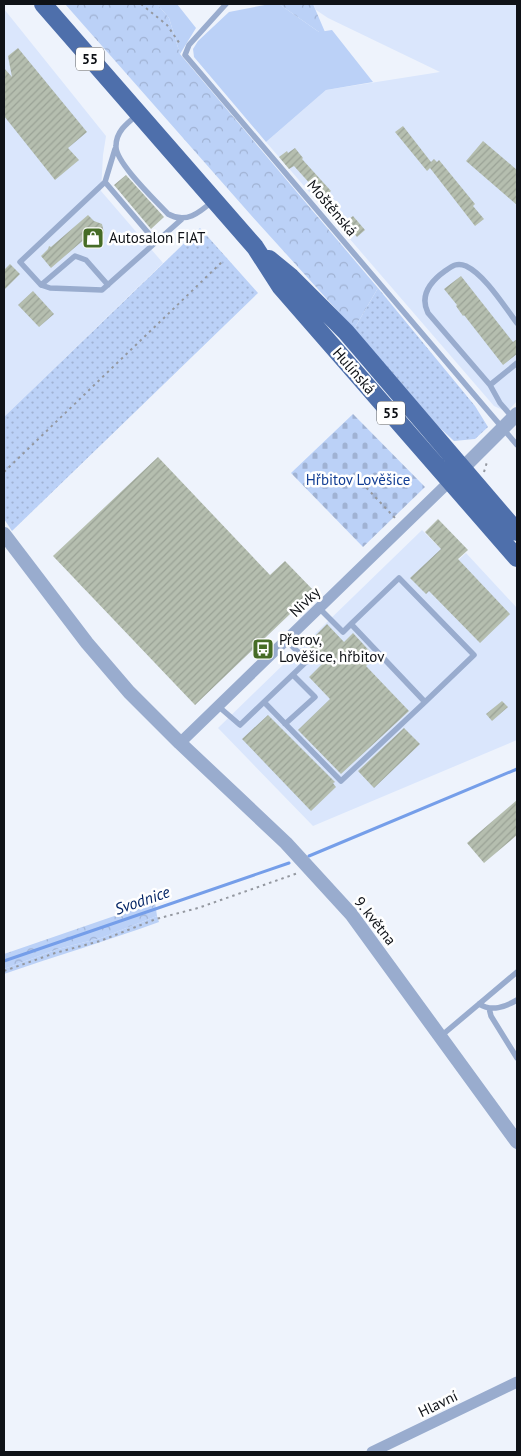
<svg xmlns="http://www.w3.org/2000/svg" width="521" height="1456" viewBox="0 0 521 1456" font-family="'PT Sans',sans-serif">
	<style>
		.built { fill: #dae6fc }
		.grass { fill: #bbd1f7 }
		.forest { fill: url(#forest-crowns) }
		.cemetery { fill: url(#cemetery-stones) }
		.garden { fill: url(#garden-dots) }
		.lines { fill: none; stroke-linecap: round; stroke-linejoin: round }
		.stream { stroke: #759ee9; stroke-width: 3 }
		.building { fill: url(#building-hatch) }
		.path { stroke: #9498a0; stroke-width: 2; stroke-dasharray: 2.5 4; stroke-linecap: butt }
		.service { stroke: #99acce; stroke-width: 5.5 }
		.minor { stroke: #99acce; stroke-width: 11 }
		.tertiary { stroke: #99acce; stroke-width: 14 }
		.primary { stroke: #4e6fab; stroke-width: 18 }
		.labels { text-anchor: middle; stroke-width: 5; stroke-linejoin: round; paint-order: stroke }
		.shield { fill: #fff; stroke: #57595d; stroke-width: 1 }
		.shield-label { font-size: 14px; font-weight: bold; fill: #0f1217 }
		.street-label { font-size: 15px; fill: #0f1217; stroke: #fff }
		.poi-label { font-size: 15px; fill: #0f1217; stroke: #fff; text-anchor: start }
		.park-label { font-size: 15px; fill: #123e94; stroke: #fff }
		.water-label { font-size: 16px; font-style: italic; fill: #052666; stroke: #fff }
	</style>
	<defs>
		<pattern id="forest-crowns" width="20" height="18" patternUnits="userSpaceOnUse" patternTransform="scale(1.25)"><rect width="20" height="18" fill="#bbd1f7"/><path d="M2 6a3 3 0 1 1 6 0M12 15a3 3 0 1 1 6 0" fill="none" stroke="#a0b2d3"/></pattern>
		<pattern id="cemetery-stones" width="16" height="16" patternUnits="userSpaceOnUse" patternTransform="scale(1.25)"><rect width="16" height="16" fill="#bbd1f7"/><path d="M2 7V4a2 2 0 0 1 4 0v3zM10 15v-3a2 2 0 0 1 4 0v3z" fill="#a0b2d3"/></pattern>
		<pattern id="garden-dots" width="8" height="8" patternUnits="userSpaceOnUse" patternTransform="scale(1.25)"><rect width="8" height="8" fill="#bbd1f7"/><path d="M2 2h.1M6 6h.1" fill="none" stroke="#a0b2d3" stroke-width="1.8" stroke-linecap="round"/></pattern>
		<pattern id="building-hatch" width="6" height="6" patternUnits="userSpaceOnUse" patternTransform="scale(1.25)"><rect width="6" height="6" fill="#b5beaf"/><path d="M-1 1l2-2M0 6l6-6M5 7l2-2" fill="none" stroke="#9aa296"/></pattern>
	</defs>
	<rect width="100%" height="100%" fill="#eef3fc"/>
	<path class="built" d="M313,4H517V401L507,412L494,406L266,142L326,90L440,72L328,18L316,10Z
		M4,9L106,136L103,155L101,191L163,263L4,417Z
		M422,530L455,563L466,553L517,608V740L313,826L218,728Z"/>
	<path class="grass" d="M157,4H177L196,28L180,54L169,18Z
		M270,4H279L319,32L332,30L373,82L326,90L266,142L194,57L193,49L198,41L229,12Z
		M157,916L159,922C107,941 55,956 4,974V969L58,949L101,938Z"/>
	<path class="forest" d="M65,4H157L169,18L180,54L378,288L354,329L250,214Z
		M279,4H313L325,32H319Z
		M155,902L157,916L101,938L58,949L4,969V954Z"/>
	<path class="cemetery" d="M353,414L425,487L363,547L291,473Z"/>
	<path class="garden" d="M200,228L258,293L12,531L4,519V417Z
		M378,288L475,406L488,427L475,439L454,441L439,427L354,329Z"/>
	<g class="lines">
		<path class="stream" d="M309,856L517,769
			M4,961L289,863"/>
	</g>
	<path class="building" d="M18,48L87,132L68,148L79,160L55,180L4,116V68L12,77L8,56Z
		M403,126L431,162L434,159L437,162L439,160L475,204L473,206L484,219L475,226L430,168L427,171L395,132Z
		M483,141L517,170V205L466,161Z
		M295,148L303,158L302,159L331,191L323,198L294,166L289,169L279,157L287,151L288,153Z
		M126,175L164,217L151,229L114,185Z
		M88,215L94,221L102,224L104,233L92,243L87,237L51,268L41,256L48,249L49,246L51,247Z
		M353,216L365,230L357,237L345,222Z
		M10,264L20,274L4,290V270Z
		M461,276L513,342L517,339V354L503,365L464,315L463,316L456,306L457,305L444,289Z
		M33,291L54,314L39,327L18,305Z
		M158,457L270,575L285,561L314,591L195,705L53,556Z
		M438,519L468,550L458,559L510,614L480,643L429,591L426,594L410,578L441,549L425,532Z
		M327,624L344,642L353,633L375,657L366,666L409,711L341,774L298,730L330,699L309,677L324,662L307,644Z
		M502,701L508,707L492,721L486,714Z
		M268,715L335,782L333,783L336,787L311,811L242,739Z
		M404,728L420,744L374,788L358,771Z
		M517,800V835L484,863L467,843Z"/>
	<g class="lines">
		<path class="path" d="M141,4L167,25L180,44
			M4,472L223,261
			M484,472L487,462
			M362,483L395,518
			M4,971L55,953L100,941L156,919L198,908L298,873"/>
		<path class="service" d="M226,4L189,45L185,55L517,445
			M137,115C126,124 116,132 116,146C115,162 156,201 168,214C186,224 199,213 213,201
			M115,149L105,182L156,242L182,219
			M105,182L20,262L41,285L50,288L102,290L156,242
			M41,285L75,256L86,260L108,285
			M490,385L517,363
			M513,418L500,403L490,385L428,313C419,295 431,281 445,271C452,266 457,262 466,266C485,275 504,306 517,323
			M319,608L343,632L351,624L399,578L474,655L425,702L351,624
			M286,640L307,661L264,702L341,781L425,702
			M218,706L240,725L264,702
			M285,724L315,697L293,675
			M479,1004C492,1012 505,1007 517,1000
			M489,1008L491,1016L517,1058
			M441,1036L517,972"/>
		<path class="minor" d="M180,743L450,481
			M372,1452L517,1382"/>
		<path class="tertiary" d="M456,475L517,414
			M4,534L87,643L129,692L180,743L286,843L351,914L517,1142"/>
		<path class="primary" d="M43,4L255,247L280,286L517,558
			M269,259L291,277L346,332L517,532"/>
	</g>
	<defs>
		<g id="shop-square" transform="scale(1.125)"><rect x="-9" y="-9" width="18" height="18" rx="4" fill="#466c26" stroke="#fff"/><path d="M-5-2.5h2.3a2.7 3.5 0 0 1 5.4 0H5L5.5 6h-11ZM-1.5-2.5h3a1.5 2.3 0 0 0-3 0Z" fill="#fff"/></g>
		<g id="bus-square" transform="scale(1.125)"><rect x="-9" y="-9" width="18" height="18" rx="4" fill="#466c26" stroke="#fff"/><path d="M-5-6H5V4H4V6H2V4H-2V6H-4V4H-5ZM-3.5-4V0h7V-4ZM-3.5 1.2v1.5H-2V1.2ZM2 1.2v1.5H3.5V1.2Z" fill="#fff"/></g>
	</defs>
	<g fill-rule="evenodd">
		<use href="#shop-square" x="93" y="238"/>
		<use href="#bus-square" x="263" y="649"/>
	</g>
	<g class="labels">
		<g class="shield">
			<rect x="76" y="47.5" width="28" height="23" rx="4"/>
			<rect x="377" y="401.5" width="28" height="23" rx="4"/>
		</g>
		<g class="shield-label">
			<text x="90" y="64">55</text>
			<text x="391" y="418">55</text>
		</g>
		<g class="street-label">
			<text transform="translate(332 208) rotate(50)" y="5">Moštěnská</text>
			<text transform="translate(354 371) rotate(49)" y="5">Hulínská</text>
			<text transform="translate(305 602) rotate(-44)" y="5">Nivky</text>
			<text transform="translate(375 921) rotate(52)" y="5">9. května</text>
			<text transform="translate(438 1404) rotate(-26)" y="5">Hlavní</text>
		</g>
		<g class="poi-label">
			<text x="109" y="243">Autosalon FIAT</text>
			<text x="279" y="645">Přerov,<tspan x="279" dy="17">Lověšice, hřbitov</tspan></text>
		</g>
		<g class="park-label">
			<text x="358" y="485">Hřbitov Lověšice</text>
		</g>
		<g class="water-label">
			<text transform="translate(142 900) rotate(-19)" y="6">Svodnice</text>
		</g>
	</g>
	<rect width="521" height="1456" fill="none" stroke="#0f1217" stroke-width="10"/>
</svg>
